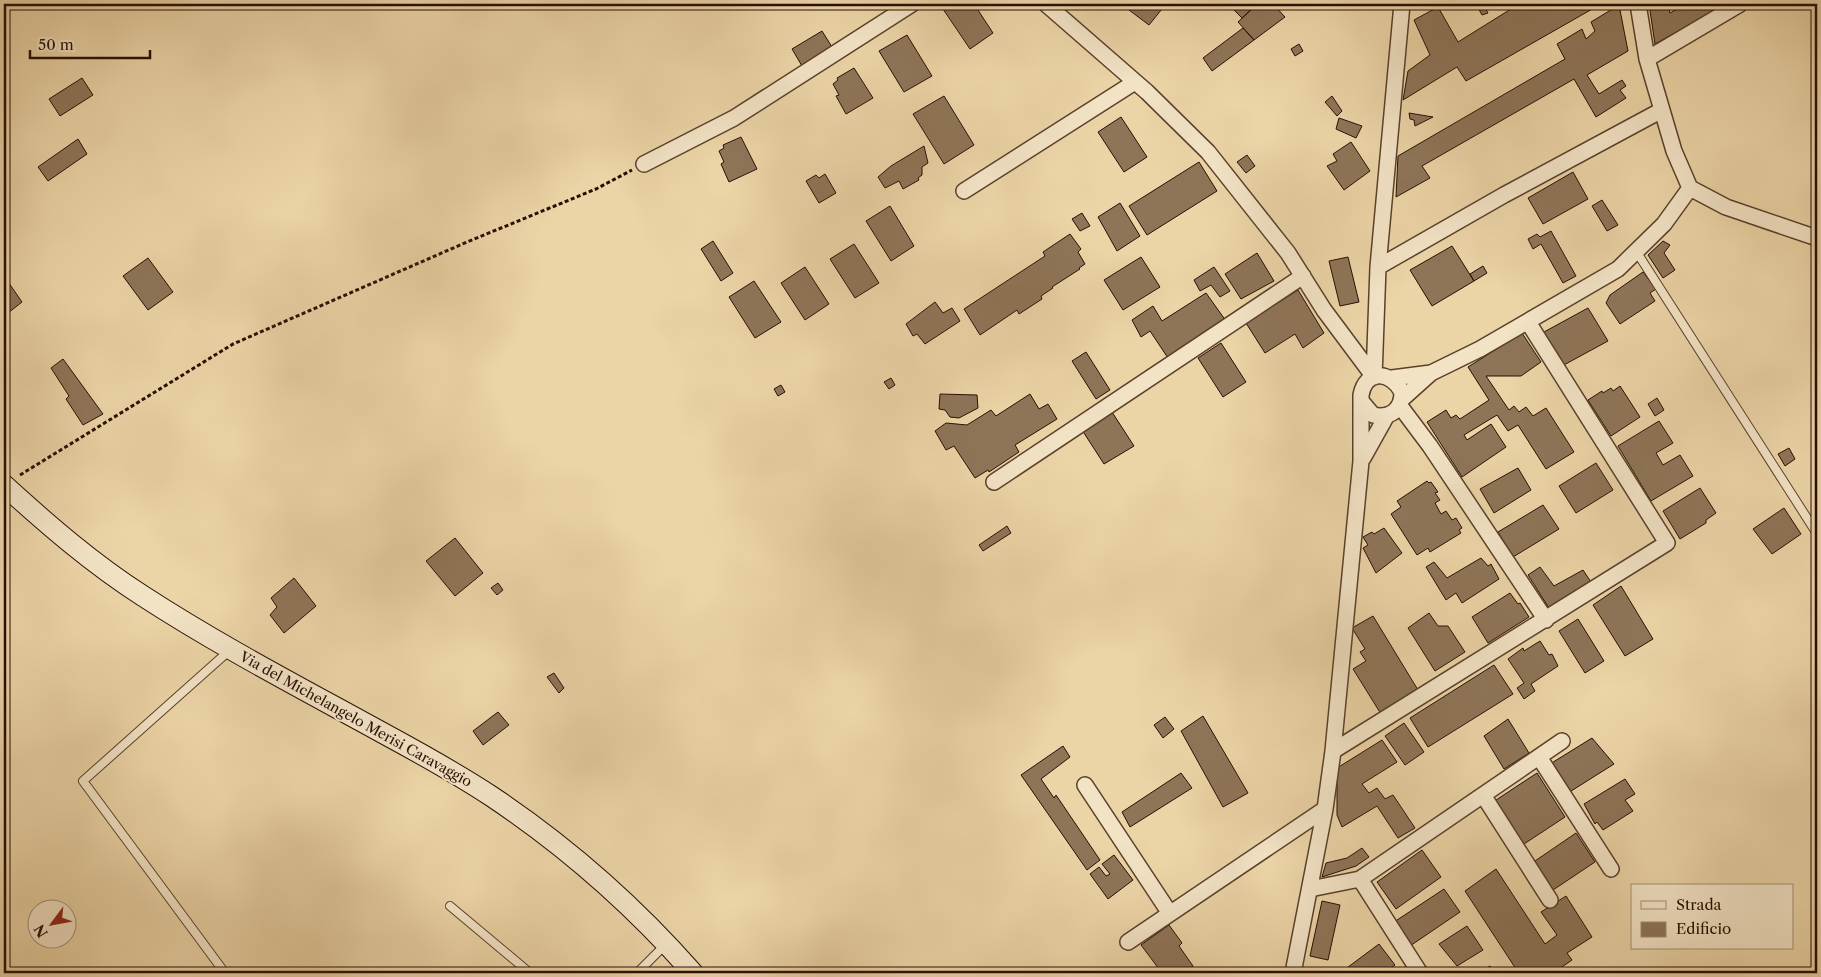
<svg xmlns="http://www.w3.org/2000/svg" width="1821" height="977" viewBox="0 0 1821 977" font-family="'Libre Caslon Text',serif">
	<style>
		.building { fill: #8e7558; stroke: #290e04 }
		.lines { fill: none; stroke-linecap: round; stroke-linejoin: round }
		.lane-casing { stroke: #5a402c; stroke-width: 10 }
		.street-casing { stroke: #5a402c; stroke-width: 18 }
		.secondary-casing { stroke: #290e04; stroke-width: 22 }
		.path { stroke: #290e04; stroke-width: 3; stroke-dasharray: 4 2.5; stroke-linecap: butt }
		.lane { stroke: #f2e3c5; stroke-width: 8 }
		.street { stroke: #f2e3c5; stroke-width: 15 }
		.secondary { stroke: #f2e3c5; stroke-width: 20 }
		.labels { text-anchor: middle; stroke-width: 4; stroke-linejoin: round; paint-order: stroke }
		.street-label { font-size: 14px; fill: #290e04; stroke: #f2e3c5 }
	</style>
	<rect width="100%" height="100%" fill="#ebd4a6"/>
	<filter id="stains"><feTurbulence type="fractalNoise" baseFrequency=".004" numOctaves="4"/><feColorMatrix values="0 0 0 0 .2 0 0 0 0 .09 0 0 0 0 .02 0 0 0 .5 -.17"/></filter>
	<radialGradient id="worn" r=".72"><stop offset=".6" stop-color="#630" stop-opacity="0"/><stop offset="1" stop-color="#630" stop-opacity=".3"/></radialGradient>
	<path class="building" d="M951,4H974L993,33L970,49L943,9Z
		M1121,4H1166L1149,25Z
		M1228,4H1257L1242,18Z
		M1257,4H1273L1285,17L1254,40L1238,22Z
		M1476,4H1489L1484,6L1488,13L1482,15Z
		M1519,4H1601L1466,81L1457,67L1403,100L1408,71L1430,55L1414,20L1438,7L1458,42Z
		M1649,4H1668L1670,13L1686,4H1727L1655,44Z
		M1619,5L1628,51L1587,75L1599,94L1622,80L1626,86L1620,90L1626,98L1596,117L1574,79L1422,166L1430,178L1396,197L1398,156L1565,59L1557,44L1582,29L1586,39L1595,31L1591,22Z
		M1243,28L1254,40L1212,71L1203,58Z
		M822,31L832,47L802,66L792,49Z
		M907,35L932,76L904,92L879,51Z
		M1299,44L1303,51L1295,56L1291,49Z
		M854,68L873,98L846,114L836,96L839,95L833,84L838,80L837,78Z
		M82,78L93,95L60,116L49,99Z
		M944,96L974,145L944,164L913,114Z
		M1332,96L1342,111L1337,116L1325,102Z
		M1409,113L1433,117L1415,126L1414,120L1410,119Z
		M1121,117L1147,157L1124,172L1098,132Z
		M1339,118L1362,126L1356,138L1336,129Z
		M741,137L757,169L729,182L721,164L724,162L719,151L724,148L723,145Z
		M78,139L87,154L48,181L38,167Z
		M1351,142L1370,171L1344,190L1327,166L1337,161L1333,154Z
		M924,146L928,163L922,167V175L918,178L919,180L903,189L899,181L885,188L878,177L891,166Z
		M1247,155L1255,166L1246,173L1237,162Z
		M1199,162L1217,191L1147,235L1129,206Z
		M1573,172L1588,199L1543,224L1528,198Z
		M825,174L836,193L819,203L806,181L816,175L819,178Z
		M1602,200L1618,225L1607,231L1592,206Z
		M1120,203L1140,236L1117,251L1098,217Z
		M890,206L914,246L891,261L866,221Z
		M1082,213L1090,226L1080,231L1072,219Z
		M1551,231L1576,276L1563,283L1541,244L1533,249L1528,239L1537,234L1540,237Z
		M1070,234L1081,249L1078,252L1085,264L1079,268L1080,269L1052,287L1053,288L1041,296L1042,299L1019,314L1017,310L980,335L964,309L1045,256L1043,252Z
		M713,241L733,273L721,281L701,249Z
		M1663,241L1670,245L1664,253L1675,270L1663,278L1648,255Z
		M854,244L879,283L855,298L830,259Z
		M1452,246L1474,281L1432,306L1410,270Z
		M1257,253L1274,281L1241,299L1225,274Z
		M1141,257L1160,287L1123,310L1104,280Z
		M1348,257L1359,302L1340,306L1329,261Z
		M148,258L173,292L148,310L123,276Z
		M1483,266L1487,273L1474,281L1470,274Z
		M805,267L829,304L805,320L781,283Z
		M1214,267L1230,291L1220,297L1211,285L1200,291L1194,280Z
		M1643,272L1656,289L1650,293L1655,301L1620,324L1606,303L1610,295Z
		M4,276L22,302L8,313L4,306Z
		M754,281L781,322L755,338L729,297Z
		M1298,290L1324,333L1303,348L1295,334L1265,353L1246,323Z
		M1206,293L1226,321L1168,358L1150,331L1141,337L1132,320L1153,306L1162,321Z
		M935,302L943,313L952,308L960,321L925,344L917,334L913,336L906,324Z
		M1588,308L1608,341L1562,366L1544,332Z
		M1522,333L1541,362L1521,376H1486L1509,410L1514,406L1519,412L1526,407L1533,416L1546,408L1574,452L1546,469L1518,425L1508,431L1497,415L1464,435L1467,440L1491,424L1506,447L1462,477L1427,422L1446,410L1451,418L1456,415L1460,419L1489,400L1468,367Z
		M1221,343L1246,382L1223,397L1198,358Z
		M1086,352L1110,390L1096,399L1072,361Z
		M63,359L103,414L83,425L66,399L69,396L51,368Z
		M891,378L895,385L889,389L884,382Z
		M781,385L785,392L778,396L774,389Z
		M1620,386L1640,417L1611,436L1588,400L1602,391L1603,393L1611,388L1613,391Z
		M940,394L977,395L978,408L959,418L950,417L945,410L939,409Z
		M1030,394L1039,409L1048,404L1057,419L1015,445L1019,452L989,472L988,470L975,478L954,446L946,450L935,431L946,423L967,425L991,410L996,416Z
		M1657,398L1664,410L1655,416L1648,404Z
		M1110,409L1134,446L1104,464L1082,430Z
		M1659,421L1673,443L1656,453L1663,465L1680,455L1693,476L1651,501L1618,446Z
		M1789,448L1795,459L1785,466L1778,454Z
		M1596,463L1613,490L1576,513L1559,486Z
		M1518,468L1531,490L1494,513L1480,489Z
		M1427,481L1429,483L1431,482L1438,492L1435,493L1440,500L1435,503L1441,514L1446,511L1452,520L1456,518L1462,528L1459,530L1461,533L1430,552L1428,548L1417,555L1391,514L1401,507L1397,501Z
		M1700,488L1716,513L1706,520V523L1680,539L1663,511Z
		M1543,505L1559,529L1513,557L1498,532Z
		M1784,508L1801,534L1772,554L1753,529Z
		M1007,526L1011,533L983,551L979,545Z
		M1384,528L1402,553L1376,573L1363,548L1368,545L1363,537L1372,532L1374,534Z
		M455,538L483,573L455,596L426,561Z
		M1481,558L1488,566L1491,564L1499,579L1462,603L1456,593L1446,600L1426,567L1434,562L1447,578Z
		M1540,567L1554,586L1583,570L1591,582L1549,608L1528,575Z
		M294,578L316,606L284,633L270,615L277,607L271,598Z
		M498,583L503,590L497,595L491,588Z
		M1621,586L1653,639L1625,656L1593,605Z
		M1510,593L1518,604L1520,603L1529,617L1488,643L1472,617Z
		M1429,613L1438,626H1448L1465,652L1435,671L1408,628Z
		M1373,616L1418,690L1381,714L1353,669L1366,661L1360,652L1365,649L1352,628Z
		M1578,619L1604,661L1585,673L1559,631Z
		M1540,641L1549,655L1552,654L1558,666L1531,684L1535,691L1524,699L1517,688L1524,683L1508,659L1523,648L1524,651Z
		M1494,665L1513,694L1428,747L1410,718Z
		M554,673L564,688L559,693L547,677Z
		M498,712L509,725L483,745L473,731Z
		M1203,716L1248,793L1223,807L1181,731Z
		M1165,717L1174,729L1163,738L1154,725Z
		M1508,719L1529,753L1504,769L1484,736Z
		M1404,723L1424,752L1405,765L1385,736Z
		M1592,738L1614,764L1568,793L1550,764Z
		M1382,740L1397,762L1362,784L1369,793L1377,788L1385,799L1393,795L1415,828L1398,838L1377,806L1342,827L1337,815V768Z
		M1063,746L1070,757L1041,779L1054,798L1056,795L1100,860L1087,870L1021,775Z
		M1181,773L1192,788L1130,827L1122,812Z
		M1537,773L1565,817L1521,846L1493,802Z
		M1625,779L1635,794L1625,800L1633,811L1603,830L1597,822L1595,824L1584,804Z
		M1576,833L1595,862L1550,892L1532,863Z
		M1362,848L1369,857L1356,866L1322,877L1326,863L1347,858Z
		M1422,850L1441,877L1396,909L1377,882Z
		M1114,855L1133,880L1108,899L1090,874L1099,867L1106,876L1110,874L1102,864Z
		M1496,869L1545,944L1557,935L1541,912L1566,896L1592,937L1567,953L1572,960L1553,973H1512L1516,969L1465,891Z
		M1444,889L1460,912L1407,948L1391,924Z
		M1322,901L1340,905L1328,960L1310,956Z
		M1169,925L1182,943L1179,946L1193,966L1183,973H1162L1141,945Z
		M1467,926L1483,950L1457,966L1439,944Z
		M1379,944L1395,965L1383,973H1340Z
		M1490,966L1495,973H1479Z"/>
	<g class="lines">
		<g class="lane-casing">
			<path id="lane" d="M1636,251L1814,529
				M450,906L530,973
				M222,969L83,781L230,650
				M637,973L666,944"/>
		</g>
		<g class="street-casing">
			<path id="street" d="M1046,4L1147,92L1208,152L1288,253L1324,310L1374,377
				M1638,4L1647,59L1674,151L1690,188L1726,207L1817,238
				M1647,59L1740,4
				M644,164L734,118L912,4
				M964,191L1135,82
				M1378,267L1504,195L1662,110
				M1374,377L1378,267L1402,4
				M1392,378L1431,373
				M1402,399L1431,373L1480,349L1618,269L1664,224L1690,188
				M1400,406L1430,446L1546,620
				M1363,458L1387,415
				M994,482L1303,276
				M1333,751L1667,543L1528,322
				M1539,757L1611,869
				M1085,785L1169,912
				M1483,795L1550,900
				M1360,879L1562,741
				M1310,889L1360,879L1420,973
				M1128,942L1325,809
				M1293,973L1325,809L1333,751L1361,461V395C1366,369 1391,371 1402,392C1402,410 1390,419 1373,415L1362,402"/>
		</g>
		<g class="secondary-casing">
			<path id="secondary" d="M4,485C48,525 93,564 143,596C220,646 301,688 381,732C418,752 456,773 491,796C566,846 634,906 693,973"/>
		</g>
		<path class="path" d="M20,475L233,344L467,242L596,189L632,170"/>
		<use href="#lane" class="lane"/>
		<use href="#street" class="street"/>
		<use href="#secondary" class="secondary"/>
	</g>
	<g class="labels">
		<g class="street-label">
			<text transform="translate(356 719) rotate(29)" y="5">Via del Michelangelo Merisi Caravaggio</text>
		</g>
	</g>
	<rect width="1821" height="977" fill="none" stroke="#ebd4a6" stroke-width="20"/>
	<rect x="5" y="5" width="1811" height="967" fill="none" stroke="#290e04" stroke-width="2.5"/>
	<rect x="10" y="10" width="1801" height="957" fill="none" stroke="#290e04"/>
	<rect x="1631" y="884" width="162" height="65" fill="#f2e3c5" stroke="#a28e78"/>
	<rect x="1641" y="901" width="25" height="8" fill="#f2e3c5" stroke="#a28e78"/>
	<text x="1676" y="910" font-size="15" fill="#290e04">Strada</text>
	<rect x="1641" y="922" width="25" height="15" fill="#8e7558" stroke="#a28e78"/>
	<text x="1676" y="934" font-size="15" fill="#290e04">Edificio</text>
	<g transform="translate(52 924) rotate(238)"><circle r="24" fill="#f2e3c5" stroke="#a28e78"/>
	<path d="M0-4L9 19L0 12L-9 19Z" fill="#8f2418"/>
	<text y="-8" font-size="14" font-weight="bold" text-anchor="middle" fill="#290e04">N</text>
	</g>
	<path d="M30 50v8h120v-8" fill="none" stroke="#290e04" stroke-width="2.5"/>
	<text x="38" y="50" font-size="15" fill="#290e04" stroke="#f2e3c5" stroke-width="4" paint-order="stroke">50 m</text>
	<rect width="100%" height="100%" filter="url(#stains)"/>
	<rect width="100%" height="100%" fill="url(#worn)"/>
</svg>
